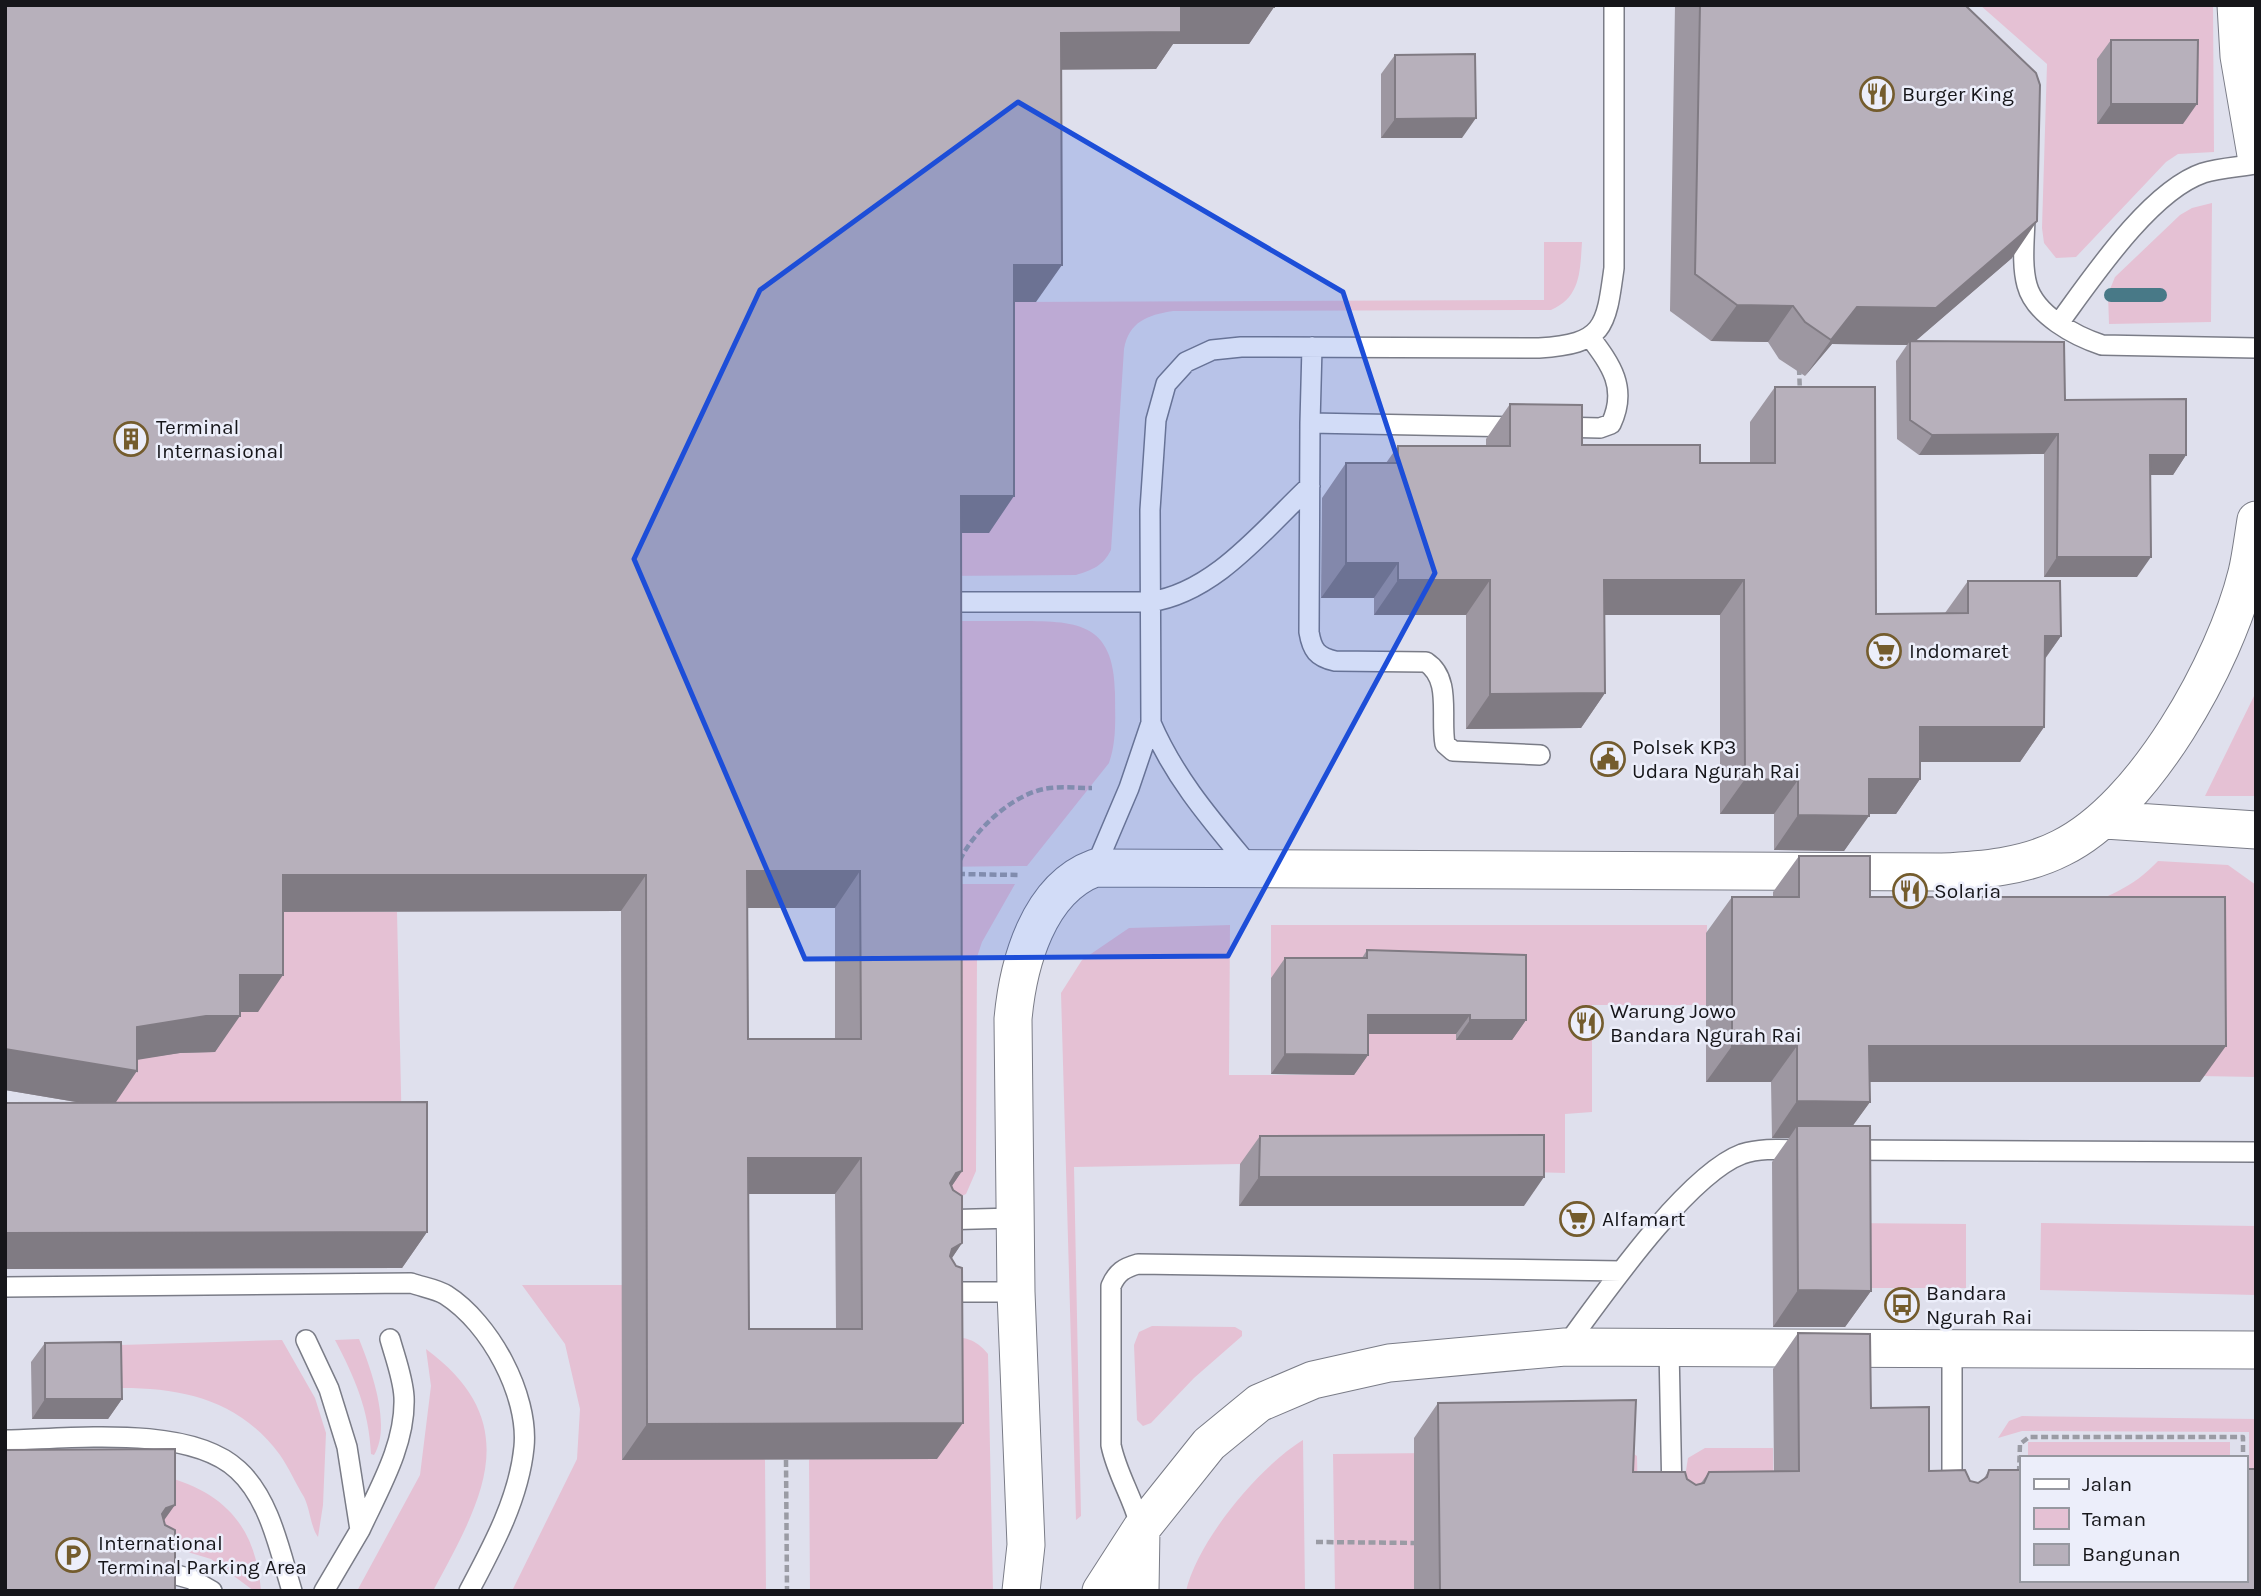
<svg xmlns="http://www.w3.org/2000/svg" width="2261" height="1596" viewBox="0 0 2261 1596" font-family="Karla,sans-serif">
	<style>
		.green { fill: #e5c1d4 }
		.lines { fill: none; stroke-linecap: round; stroke-linejoin: round }
		.stream { stroke: #487987; stroke-width: 14 }
		.service-casing { stroke: #7a7c87; stroke-width: 22 }
		.minor-casing { stroke: #7a7c87; stroke-width: 39 }
		.path { stroke: #9a9ba4; stroke-width: 4.5; stroke-dasharray: 7 3.5; stroke-linecap: butt }
		.service { stroke: #fff; stroke-width: 19 }
		.minor { stroke: #fff; stroke-width: 37 }
		.wall { fill: #9d97a1; fill-rule: evenodd }
		.shaded-wall { fill: #807b83 }
		.building { fill: #b7b0bb; stroke: #807b83; stroke-width: 2; fill-rule: evenodd }
		.marked { fill: #1d4ed8; fill-opacity: 0.2; stroke: #1d4ed8; stroke-width: 5; stroke-linejoin: round }
		.labels { text-anchor: middle; stroke-width: 5; stroke-linejoin: round; paint-order: stroke }
		.poi-label { font-size: 21px; fill: #16161a; stroke: #eceefa; text-anchor: start }
	</style>
	<rect width="100%" height="100%" fill="#dfe0ed"/>
	<path class="green" d="M1980,5H2213L2214,152L2178,154L2166,162L2076,257L2056,258L2044,243L2042,228L2047,64Z
		M2212,203L2211,322L2109,324L2108,294L2115,277L2180,215L2192,208Z
		M1544,242H1582C1580,271 1581,297 1551,310L1173,311C1147,315 1129,322 1124,349L1111,550C1103,566 1092,570 1076,575L934,576V533H988V302L1544,300Z
		M935,621C962,621 989,621 1016,621C1076,621 1114,621 1115,693C1115,718 1117,740 1109,763L1027,866L935,867Z
		M2256,692V796H2205Z
		M2158,861L2228,865L2256,885V1077L2200,1076L2071,911C2105,898 2133,888 2158,861Z
		M935,884H1015L982,942L977,957L976,1171L966,1194L955,1199H937Z
		M257,912H397L402,1137L112,1138V1064Z
		M1230,925L1229,1075H1353L1271,978V925H1707L1706,1005H1592V1112L1565,1114V1173L1240,1164L1074,1167L1081,1516L1076,1520L1061,993L1082,960L1129,928Z
		M1845,1223L1966,1224V1288H1845Z
		M2041,1223L2256,1226V1295L2040,1290Z
		M522,1285H622L765,1460L766,1591H512L577,1459L580,1409L565,1344Z
		M1152,1326L1235,1327L1242,1331V1336L1194,1378L1151,1423L1143,1426L1137,1420L1134,1345L1139,1332Z
		M936,1337C959,1337 973,1335 988,1354L993,1591H810L809,1460Z
		M359,1339C371,1369 392,1426 374,1455L371,1454C369,1410 355,1378 335,1340Z
		M282,1340L315,1398L326,1433L323,1505L318,1537C311,1528 310,1509 304,1497C296,1484 289,1468 280,1455C240,1401 185,1388 122,1388L121,1345Z
		M426,1349C527,1424 482,1500 433,1591H357L420,1475L431,1386Z
		M2022,1416L2256,1419V1591H2250L2249,1432L2022,1431L1998,1438L2009,1421Z
		M1303,1440L1305,1591H1186C1198,1540 1259,1467 1303,1440Z
		M2028,1442H2230V1458H2028Z
		M1705,1448H1773L1774,1507L1683,1489L1688,1458Z
		M1629,1451L1637,1456L1638,1507L1414,1591H1335L1333,1454Z
		M163,1476C225,1492 256,1527 261,1591H254L211,1559L164,1545Z"/>
	<g class="lines">
		<path class="stream" d="M2111,295H2160"/>
		<g class="service-casing">
			<path id="service" d="M2025,214C2025,236 2021,263 2027,285C2035,315 2075,336 2102,345L2256,348
				M2059,323C2092,278 2150,191 2203,173C2219,168 2239,167 2256,164
				M1310,423L1312,347
				M1521,427L1310,423L1309,632C1312,650 1317,657 1335,661L1426,662C1452,679 1440,717 1445,744L1453,751L1540,755
				M1558,427L1600,428L1611,424C1628,388 1611,365 1590,337
				M952,602H1149C1215,593 1264,529 1310,486
				M1151,723C1175,779 1212,821 1251,868
				M1095,868L1129,788L1151,723L1150,510L1156,420L1166,384L1186,362L1212,350L1241,347L1539,348C1604,344 1606,328 1614,268V5
				M1844,1150L2256,1152
				M938,1220L1014,1218
				M5,1287L411,1283C422,1287 437,1289 446,1295C490,1323 529,1395 524,1447C519,1498 493,1546 469,1591
				M938,1292H1016
				M306,1340L329,1389L347,1447L360,1530L324,1591
				M1565,1347C1602,1297 1686,1175 1742,1154C1763,1147 1786,1150 1807,1150
				M1669,1348L1672,1497
				M5,1440C69,1439 189,1424 238,1470C270,1499 280,1552 292,1591
				M1952,1497V1348
				M1141,1529C1134,1499 1117,1475 1111,1445V1286C1117,1272 1124,1268 1138,1264L1621,1271
				M360,1530C379,1489 406,1444 404,1397C403,1378 395,1357 390,1339
				M152,1568L191,1579L212,1591"/>
		</g>
		<g class="minor-casing">
			<path id="minor" d="M2236,5L2239,56L2256,155
				M2105,820L2256,830
				M1021,1591L1026,1545L1016,1292L1013,1019C1018,964 1038,889 1095,868L1942,872C1982,870 2024,867 2061,848C2145,807 2225,662 2247,573C2251,556 2253,538 2256,520
				M1101,1591L1141,1529L1209,1444L1259,1403L1313,1380L1389,1363L1565,1347L2256,1350
				M1140,1591L1141,1529"/>
		</g>
		<path class="path" d="M1799,368L1800,393
			M960,860C974,831 1010,796 1044,789C1059,786 1077,788 1092,788
			M958,874L1019,875
			M786,1460L787,1591
			M2019,1473L2020,1444L2029,1437H2243V1458
			M1316,1542L1420,1543"/>
		<use href="#service" class="service"/>
		<use href="#minor" class="minor"/>
	</g>
	<path class="wall" d="M5,5L1274,7L1249,44H1173L1156,69H1061L1036,302H1014L989,533H961L962,1171L951,1187L962,1243L952,1258L937,1459L622,1460L621,911L283,912L258,1012H240L215,1052L180,1053L137,1059L115,1102L427,1232L402,1268L5,1269V1103H82L5,1090ZM748,908H835V1039H748ZM749,1194H835L836,1329H749Z
		M1675,5H1965L2012,258L1915,341L2065,400L2186,455L2173,475H2150L2137,577H2044V454L1919,455L1897,439L1896,361L1907,345L1832,344L1805,376L1779,359L1768,342L1711,341L1670,311Z
		M2111,40L2183,124H2097V59Z
		M1395,55L1462,138H1381V74Z
		M1775,387L1876,614L1945,613L1968,581L2061,636L2045,659L2044,727L2020,762H1920V779L1896,814H1869L1844,851L1774,850V814H1720V615H1605V693L1581,728L1466,729V615H1374V598H1321L1322,498L1346,463H1386L1398,446H1486V439L1510,404L1582,445L1700,463H1750V422Z
		M1799,856L1870,897L2200,1082H1869L1870,1102L1852,1126L1871,1291L1845,1327H1773L1772,1162L1789,1138H1772L1771,1082H1706V933L1732,897H1773V892Z
		M1367,950L1526,1020L1512,1040H1456V1034H1368V1055L1354,1075L1271,1074V978L1285,958H1362Z
		M1260,1136L1524,1206H1239L1240,1164Z
		M1798,1333L1871,1408L1929,1471L1978,1483L1983,1480L1989,1470L2256,1591H1414V1438L1438,1403L1633,1472L1687,1479L1696,1485L1701,1483L1709,1472L1774,1471L1773,1369Z
		M45,1343L122,1399L108,1419H32L31,1362Z"/>
	<path class="shaded-wall" d="M1181,7H1274L1249,44H1173L1156,69L1036,70L1061,33Z
		M2111,104H2197L2183,124H2097Z
		M1476,118L1462,138H1381L1395,119Z
		M2037,221L2012,258L1911,345L1910,341L1907,345L1832,344L1805,376L1831,340L1857,307Z
		M1014,265H1062L1036,302H988Z
		M1737,305L1793,306L1768,342L1711,341Z
		M2058,434L2044,454L1919,455L1932,435Z
		M2150,455H2186L2173,475H2136Z
		M961,496H1014L989,533H936Z
		M2057,557H2151L2137,577H2044Z
		M1346,563H1398L1374,598H1321Z
		M1398,580H1490L1466,615H1374Z
		M1604,580H1744L1720,615H1580Z
		M2045,636H2061L2036,671Z
		M1605,693L1581,728L1466,729L1490,694Z
		M1920,727H2044L2020,762H1896Z
		M1745,779L1798,780L1774,814H1720Z
		M1869,779H1920L1896,814H1844Z
		M1798,815L1869,816L1844,851L1774,850Z
		M747,871H860L835,908H722Z
		M283,875H646L621,911L257,912Z
		M240,975H283L258,1012H214Z
		M1368,1015H1470L1456,1034H1354Z
		M206,1016H240L215,1052L180,1053L112,1064L137,1027Z
		M1470,1020H1526L1512,1040H1456Z
		M1732,1046H1797L1771,1082H1706Z
		M1869,1046H2226L2200,1082H1843Z
		M5,1049L137,1071L112,1108L5,1090Z
		M1285,1054L1368,1055L1354,1075L1271,1074Z
		M1797,1101L1870,1102L1844,1138L1797,1126L1789,1138H1772Z
		M748,1158H861L835,1194H723Z
		M962,1171L937,1208L956,1173Z
		M1259,1177H1544L1524,1206H1239Z
		M427,1232L402,1268L5,1269V1233Z
		M962,1243L937,1280L952,1249Z
		M1798,1290L1871,1291L1845,1327H1773Z
		M45,1399H122L108,1419H32Z
		M963,1423L937,1459L622,1460L647,1424Z
		M175,1505L140,1554L166,1508Z"/>
	<path class="building" d="M5,5H1274V7H1181V32L1061,33L1062,265H1014V496H961L962,1171L956,1173L950,1183L953,1190L962,1196V1243L952,1249L950,1256L956,1266L962,1268L963,1423L647,1424L646,875H283V975H240V1016H206L137,1027V1071L5,1049ZM747,871H860L861,1039H748ZM748,1158H861L862,1329H749Z
		M1700,5H1965L2036,73L2040,85L2037,221L1936,308L1857,307L1831,340L1805,322L1793,306L1737,305L1695,274Z
		M2111,40H2198L2197,104H2111Z
		M1475,54L1476,118L1395,119V55Z
		M1910,341L2064,342L2065,400L2186,399V455H2150L2151,557H2057L2058,434L1932,435L1910,420Z
		M1775,387H1875L1876,614L1968,613V581H2060L2061,636H2045L2044,727H1920V779H1869V816L1798,815V780L1745,779L1744,580H1604L1605,693L1490,694V580H1398V563H1346V463H1398V446H1510V404L1582,405V445H1700V463H1775Z
		M1799,856H1870V897H2225L2226,1046H1869L1870,1102L1797,1101V1046H1732V897H1799Z
		M1367,950L1526,955V1020H1470V1015H1368V1055L1285,1054V958H1367Z
		M427,1102V1232L5,1233V1103Z
		M1797,1126H1870L1871,1291L1798,1290Z
		M1544,1135V1177H1259L1260,1136Z
		M1798,1333L1870,1334L1871,1408L1929,1407V1471L1965,1470L1970,1481L1978,1483L1987,1477L1989,1470H2021V1580H2245V1469H2256V1591H1440L1438,1403L1636,1400L1633,1472H1685L1687,1479L1696,1485L1704,1483L1709,1472L1799,1471Z
		M121,1342L122,1399H45V1343Z
		M175,1449V1505L166,1508L162,1514L165,1525L175,1530V1591H5V1450Z"/>
	<path class="marked" d="M1018,102L1343,292L1435,573L1228,956L805,959L634,559L760,290Z"/>
	<defs>
		<g id="restaurant-ring" transform="scale(1.75)"><circle r="9.5" fill="#eceefa" stroke="#745c2d" stroke-width="1.5"/><path d="M-5-6h1v4h1v-4h1v4h1v-4h1v5L-1.5 .5V6h-2V.5L-5-1ZM5-6V6H3V1.5H1.5Q1.5-4 5-6Z" fill="#745c2d"/></g>
		<g id="building-ring" transform="scale(1.75)"><circle r="9.5" fill="#eceefa" stroke="#745c2d" stroke-width="1.5"/><path d="M-4-6H4V6H1V3H-1V6H-4ZM-2.5-4.3h1.7v1.8h-1.7ZM.8-4.3h1.7v1.8H.8ZM-2.5-1h1.7V.8h-1.7ZM.8-1h1.7V.8H.8Z" fill="#745c2d"/></g>
		<g id="supermarket-ring" transform="scale(1.75)"><circle r="9.5" fill="#eceefa" stroke="#745c2d" stroke-width="1.5"/><path d="M-6-5.5h2.5l.6 2H6L4.5 2H-2.5L-4.4-4H-6ZM-1.5 3.2a1.3 1.3 0 1 0 .1 0ZM3 3.2a1.3 1.3 0 1 0 .1 0Z" fill="#745c2d"/></g>
		<g id="civic-ring" transform="scale(1.75)"><circle r="9.5" fill="#eceefa" stroke="#745c2d" stroke-width="1.5"/><path d="M-.6-6.5H3V-4.5H.6V-3L4-1V1h2V6H-6V1h2V-1L-.6-3ZM-1.2 2.5V6h2.4V2.5Z" fill="#745c2d"/></g>
		<g id="bus-ring" transform="scale(1.75)"><circle r="9.5" fill="#eceefa" stroke="#745c2d" stroke-width="1.5"/><path d="M-5-6H5V4H4V6H2V4H-2V6H-4V4H-5ZM-3.5-4V0h7V-4ZM-3.5 1.2v1.5H-2V1.2ZM2 1.2v1.5H3.5V1.2Z" fill="#745c2d"/></g>
		<g id="parking-ring" transform="scale(1.75)"><circle r="9.5" fill="#eceefa" stroke="#745c2d" stroke-width="1.5"/><path d="M-3.5-5.5H1a3.5 3.5 0 0 1 0 7H-1V5.5H-3.5ZM-1-3.4V-.6H.8a1.4 1.4 0 0 0 0-2.8Z" fill="#745c2d"/></g>
	</defs>
	<g fill-rule="evenodd">
		<use href="#restaurant-ring" x="1877" y="94"/>
		<use href="#building-ring" x="131" y="439"/>
		<use href="#supermarket-ring" x="1884" y="651"/>
		<use href="#civic-ring" x="1608" y="759"/>
		<use href="#restaurant-ring" x="1910" y="891"/>
		<use href="#restaurant-ring" x="1586" y="1023"/>
		<use href="#supermarket-ring" x="1577" y="1219"/>
		<use href="#bus-ring" x="1902" y="1305"/>
		<use href="#parking-ring" x="73" y="1555"/>
	</g>
	<g class="labels">
		<g class="poi-label">
			<text x="1902" y="101">Burger King</text>
			<text x="156" y="434">Terminal<tspan x="156" dy="24">Internasional</tspan></text>
			<text x="1909" y="658">Indomaret</text>
			<text x="1632" y="754">Polsek KP3<tspan x="1632" dy="24">Udara Ngurah Rai</tspan></text>
			<text x="1934" y="898">Solaria</text>
			<text x="1610" y="1018">Warung Jowo<tspan x="1610" dy="24">Bandara Ngurah Rai</tspan></text>
			<text x="1602" y="1226">Alfamart</text>
			<text x="1926" y="1300">Bandara<tspan x="1926" dy="24">Ngurah Rai</tspan></text>
			<text x="98" y="1550">International<tspan x="98" dy="24">Terminal Parking Area</tspan></text>
		</g>
	</g>
	<rect width="2261" height="1596" fill="none" stroke="#16161a" stroke-width="14"/>
	<rect x="2020" y="1456" width="228" height="126" fill="#eceefa" stroke="#9698a0" stroke-width="2"/>
	<rect x="2034" y="1479" width="35" height="10" fill="#ffffff" stroke="#9698a0" stroke-width="2"/>
	<text x="2082" y="1491" font-size="21" fill="#16161a">Jalan</text>
	<rect x="2034" y="1508" width="35" height="21" fill="#e5c1d4" stroke="#9698a0" stroke-width="2"/>
	<text x="2082" y="1526" font-size="21" fill="#16161a">Taman</text>
	<rect x="2034" y="1544" width="35" height="21" fill="#b7b0bb" stroke="#9698a0" stroke-width="2"/>
	<text x="2082" y="1561" font-size="21" fill="#16161a">Bangunan</text>
</svg>
